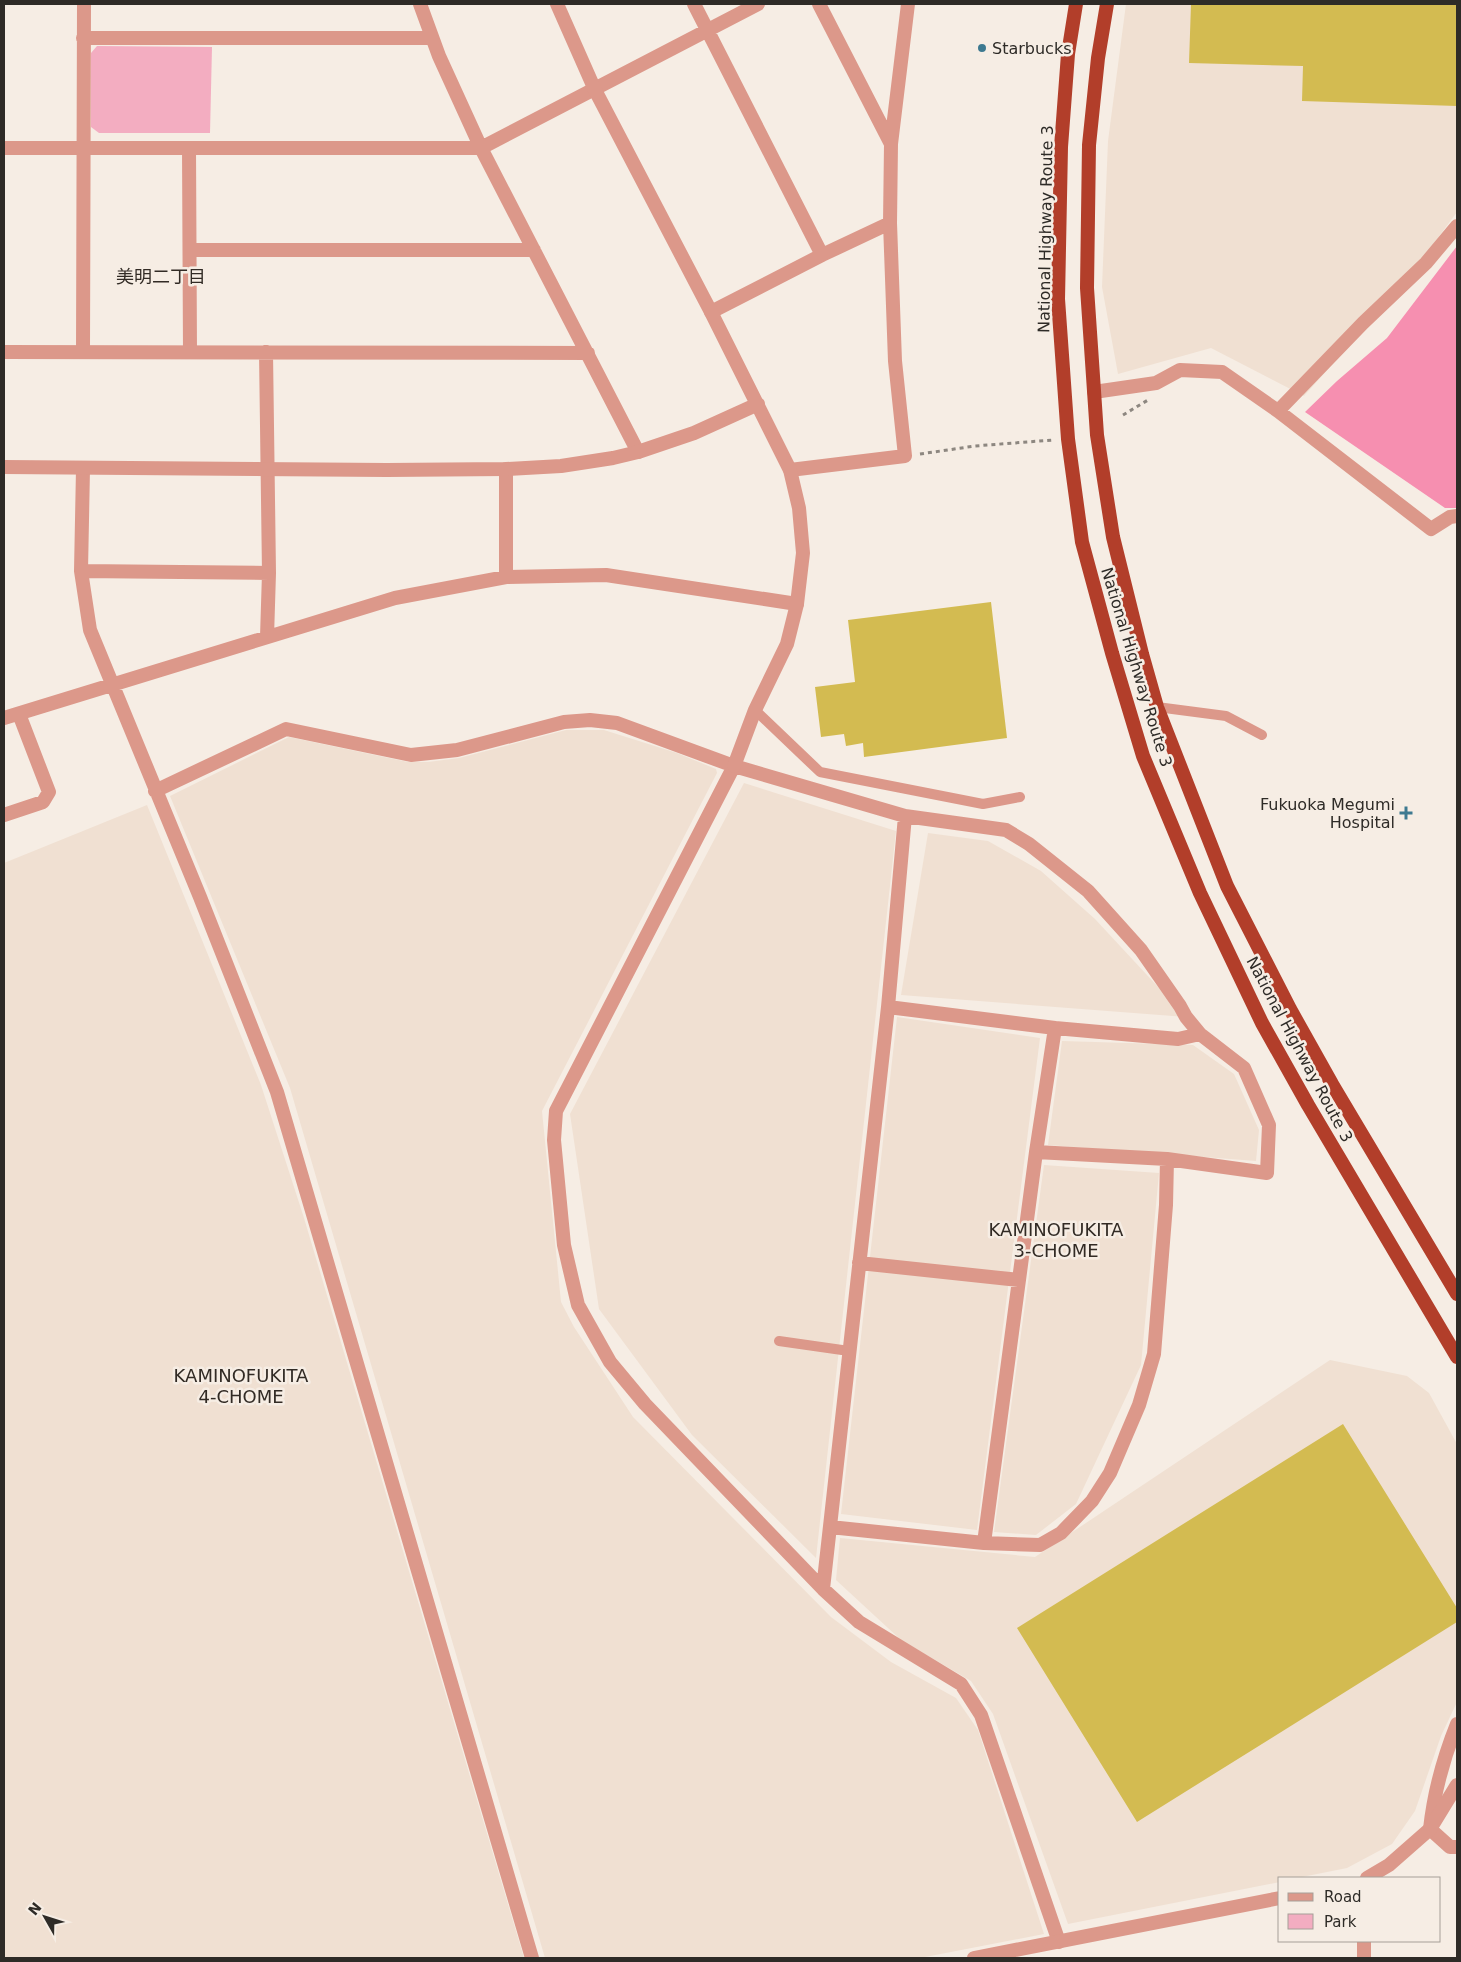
<svg xmlns="http://www.w3.org/2000/svg" width="1461" height="1962" viewBox="0 0 1461 1962" font-family="'DejaVu Sans','Noto Sans JP',sans-serif">
	<style>
		.built { fill: #f0e0d2 }
		.green { fill: #f3adc1 }
		.forest { fill: #f68fb0 }
		.building { fill: #d3bb51 }
		.lines { fill: none; stroke-linecap: round; stroke-linejoin: round }
		.path { stroke: #8d8780; stroke-width: 3; stroke-dasharray: 4 4; stroke-linecap: butt }
		.service { stroke: #dc988a; stroke-width: 10 }
		.minor { stroke: #dc988a; stroke-width: 14 }
		.tertiary { stroke: #dc988a; stroke-width: 14 }
		.trunk { stroke: #b23e2a; stroke-width: 14 }
		.poi-dot { fill: #3d7990; stroke: #f6ede4; stroke-width: 2 }
		.labels { text-anchor: middle; stroke-width: 5; stroke-linejoin: round; paint-order: stroke }
		.poi-label { font-size: 16px; fill: #2e2b27; stroke: #f6ede4; text-anchor: start }
		.street-label { font-size: 16px; fill: #2e2b27; stroke: #f6ede4 }
		.neighbourhood-label { font-size: 18px; fill: #322b25; stroke: #f6ede4 }
	</style>
	<rect width="100%" height="100%" fill="#f6ede4"/>
	<path class="built" d="M1126,4H1457V212L1403,285L1304,396L1211,348L1118,374L1102,287L1108,141Z
		M566,730H604L677,753L716,769L717,773L542,1111L561,1302L574,1327L633,1417L831,1617L891,1662L956,1698L978,1730L1044,1934L920,1958H545L290,1088L170,796L289,737L408,762H428L459,758Z
		M744,783L896,831L816,1558L692,1435L599,1309L570,1114Z
		M147,805L261,1085L304,1218L524,1958H4V863Z
		M928,833L988,841L1041,871L1095,919L1186,1017L901,995Z
		M897,1017L1040,1038L977,1530L841,1514Z
		M1062,1041L1193,1045L1234,1074L1259,1130L1256,1161L1048,1145Z
		M1044,1165L1159,1173L1141,1365L1076,1504L1036,1535L994,1532Z
		M1330,1360L1407,1376L1429,1393L1457,1444V1702L1441,1736L1415,1811L1392,1844L1347,1868L1297,1878H1280V1882L1068,1924L993,1714L971,1681L901,1640L836,1580L840,1538L1035,1557Z"/>
	<path class="green" d="M97,46L212,47L210,133H99L91,127V53Z"/>
	<path class="forest" d="M1457,246V508H1445L1305,412L1337,381L1387,338Z"/>
	<path class="building" d="M1191,4H1457V106L1302,101L1303,66L1189,63Z
		M991,602L1007,738L864,757L863,743L846,746L844,734L821,737L815,687L855,682L848,620Z
		M1343,1424L1457,1608V1622L1137,1822L1017,1628Z"/>
	<g class="lines">
		<path class="path" d="M1123,415L1148,400
			M920,454L975,446L1053,440"/>
		<path class="service" d="M1157,707L1226,716L1262,735
			M755,710L820,772L983,804L1020,797
			M779,1341L849,1351"/>
		<path class="minor" d="M420,4L439,56L481,148L638,452
			M694,4L822,255
			M819,4L891,144
			M83,38H432
			M4,148H481L758,4
			M189,148L190,352
			M190,250H534
			M711,312L822,255L890,223
			M4,352L588,353
			M83,352L84,4
			M266,352L269,573L267,637
			M1094,392L1156,383L1180,370L1222,372L1278,411L1431,529L1450,517L1457,516
			M1278,411L1363,323L1426,263L1457,226
			M83,469L81,571L90,630L200,897L277,1092L532,1958
			M506,469V577
			M790,470L905,456L895,361L890,223L891,144L908,4
			M81,571L269,573
			M4,718L395,598L506,577L606,575L797,604
			M734,766L556,1111L554,1140L564,1245L578,1305L610,1362L645,1404L823,1589L859,1622L961,1684L981,1715L1059,1942
			M155,791L286,729L411,755L457,750L564,722L590,720L617,723L734,766L905,816L1006,830L1029,844L1088,891L1141,950L1180,1006L1186,1017L1200,1034L1178,1039L1055,1028L888,1007
			M4,815L43,802L49,792L19,714
			M1167,1159L1267,1173L1269,1125L1244,1068L1200,1034
			M859,1263L1019,1280
			M830,1527L984,1543L1040,1545L1061,1533L1092,1501L1110,1473L1139,1405L1154,1354L1166,1205L1167,1159L1036,1152
			M984,1543L1036,1152L1055,1028
			M823,1589L888,1007L905,816
			M1457,1724C1443,1759 1434,1792 1430,1829L1450,1847H1457
			M1364,1941V1958"/>
		<path class="tertiary" d="M557,4L595,90L711,312L790,470L799,508L803,553L797,604L787,644L755,710L734,766
			M4,467L387,470L506,469L561,466L613,458L638,452L694,433L758,404
			M1367,1878L1389,1865L1430,1829L1457,1785
			M974,1958L1280,1898"/>
		<path class="trunk" d="M1076,4L1068,54L1061,147L1058,299L1068,439L1082,542L1112,653L1143,756L1200,893L1262,1023L1308,1105L1457,1357
			M1107,4L1098,58L1089,145L1087,288L1097,435L1113,537L1142,654L1157,707L1227,886L1290,1009L1332,1084L1457,1294"/>
	</g>
	<g class="poi-dot">
		<circle cx="982" cy="48" r="5"/>
		<path d="M1403.5 805.5h5v5h5v5h-5v5h-5v-5h-5v-5h5z"/>
	</g>
	<g class="labels">
		<g class="poi-label">
			<text x="992" y="54">Starbucks</text>
			<text x="1395" y="810" text-anchor="end">Fukuoka Megumi<tspan x="1395" dy="18">Hospital</tspan></text>
		</g>
		<g class="street-label">
			<text transform="translate(1045 229) rotate(-89)" y="6">National Highway Route 3</text>
			<text transform="translate(1137 667) rotate(73)" y="6">National Highway Route 3</text>
			<text transform="translate(1300 1049) rotate(62)" y="6">National Highway Route 3</text>
		</g>
		<g class="neighbourhood-label">
			<text x="161" y="283">美明二丁目</text>
			<text x="1056" y="1236">KAMINOFUKITA<tspan x="1056" dy="21">3-CHOME</tspan></text>
			<text x="241" y="1382">KAMINOFUKITA<tspan x="241" dy="21">4-CHOME</tspan></text>
		</g>
	</g>
	<rect width="1461" height="1962" fill="none" stroke="#2e2b27" stroke-width="10"/>
	<rect x="1278" y="1877" width="162" height="65" fill="#f6ede4" stroke="#a69f98"/>
	<rect x="1288" y="1893" width="25" height="8" fill="#dc988a" stroke="#a69f98"/>
	<text x="1324" y="1902" font-size="15" fill="#2e2b27">Road</text>
	<rect x="1288" y="1914" width="25" height="15" fill="#f3adc1" stroke="#a69f98"/>
	<text x="1324" y="1927" font-size="15" fill="#2e2b27">Park</text>
	<g transform="translate(45 1917) rotate(309)" stroke="#f6ede4" stroke-width="4" paint-order="stroke">
	<path d="M0-4L9 19L0 12L-9 19Z" fill="#2e2b27"/>
	<text y="-8" font-size="14" font-weight="bold" text-anchor="middle" fill="#2e2b27">N</text>
	</g>
</svg>
